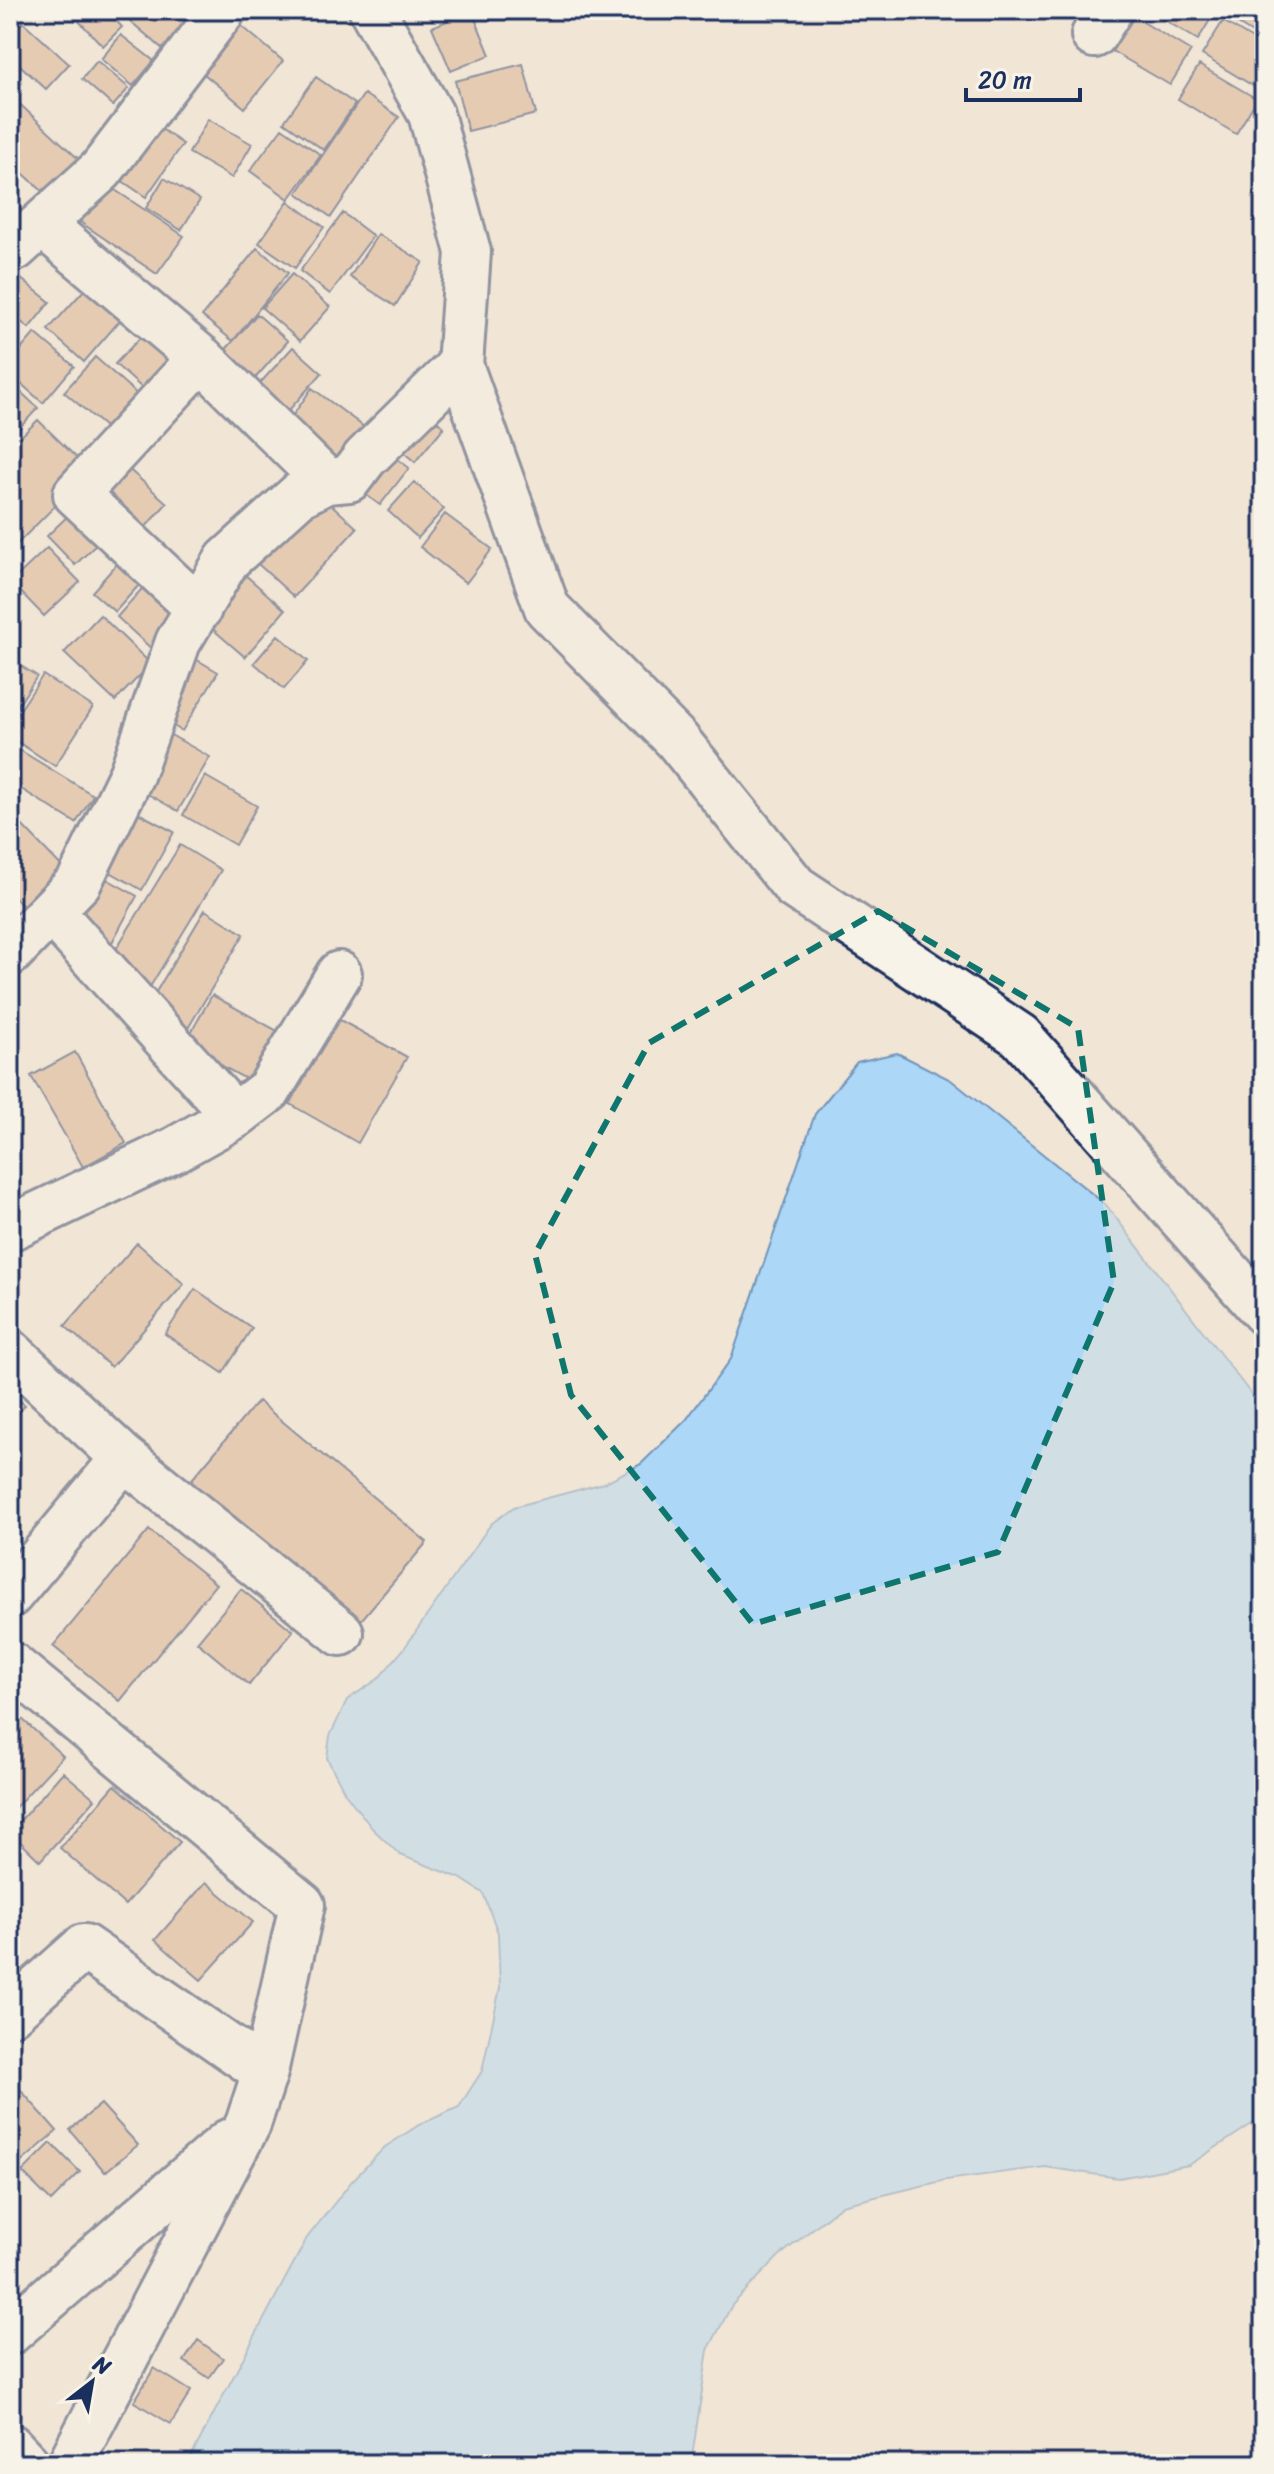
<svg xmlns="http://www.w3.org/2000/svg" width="1274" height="2474" viewBox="0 0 1274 2474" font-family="Sriracha,sans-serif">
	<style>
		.water { fill: #acd7f7; stroke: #7294ba; stroke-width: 2 }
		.building { fill: #d9ac8b; stroke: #1b2f5e; stroke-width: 2 }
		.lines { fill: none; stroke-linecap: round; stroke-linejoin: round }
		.minor-casing { stroke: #1b2f5e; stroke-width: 50 }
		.minor { stroke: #f7f3e8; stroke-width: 44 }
		.marked { fill: none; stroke: #0f766e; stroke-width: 6; stroke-dasharray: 16 10; stroke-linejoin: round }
	</style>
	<rect width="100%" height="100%" fill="#f1e5d5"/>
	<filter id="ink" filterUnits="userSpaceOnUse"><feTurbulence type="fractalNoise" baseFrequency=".0125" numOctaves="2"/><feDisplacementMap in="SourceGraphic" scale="16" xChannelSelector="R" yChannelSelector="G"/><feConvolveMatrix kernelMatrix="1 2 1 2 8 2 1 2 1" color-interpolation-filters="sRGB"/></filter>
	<g filter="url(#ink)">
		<path class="water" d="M897,1053L951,1080L1106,1205L1264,1411V2116L1189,2165L1119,2178L1045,2167L946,2180L842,2205L778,2257L732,2305L708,2350L691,2464H187L307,2238L352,2181L385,2147L419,2125L459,2107L482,2071L500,1988L498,1933L483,1893L460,1878L400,1855L372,1828L345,1793L327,1758L330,1736L347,1700L378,1679L403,1650L491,1524L514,1507L604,1483L641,1464L686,1420L731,1359L815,1114L857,1062Z"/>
		<path class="building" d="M85,10H106L122,27L103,46L76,18Z
			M137,10H185L193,17L164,50L129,20Z
			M1046,10H1069L1063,20Z
			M1148,10H1216L1198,40Z
			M1233,10H1264V40L1228,18Z
			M472,11L490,55L451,71L432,27Z
			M230,16L283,61L245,108L191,63Z
			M1133,16L1191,51L1170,85L1112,51Z
			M1223,21L1264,46V83L1260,90L1202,55Z
			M23,22L69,64L46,89L10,56V36Z
			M121,35L154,61L133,86L101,59Z
			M97,61L129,88L113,106L82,79Z
			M523,64L536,114L468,131L455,81Z
			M1199,65L1257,99L1236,134L1178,99Z
			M316,77L355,104L324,150L284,122Z
			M364,94L399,117L331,217L297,193Z
			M10,95L86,166L53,201L10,161Z
			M147,119L183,144L146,197L109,172Z
			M208,119L252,144L232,178L189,153Z
			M282,128L321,155L289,199L250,171Z
			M164,178L200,200L181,230L146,208Z
			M106,184L184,236L157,274L80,222Z
			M288,201L324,227L295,268L259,243Z
			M343,213L373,236L330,294L300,271Z
			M378,234L423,262L395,306L350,277Z
			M257,248L288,273L233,341L202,316Z
			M10,270L50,302L29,328L10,313Z
			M292,274L330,307L300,341L262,308Z
			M94,279L129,310L84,362L48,330Z
			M257,314L288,341L244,391L213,364Z
			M155,322L189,353L150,395L115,364Z
			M35,333L74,366L43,403L10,374V362Z
			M293,347L322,373L281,419L251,393Z
			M95,357L147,403L117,437L64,392Z
			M10,382L38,408L10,438Z
			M312,388L372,433L343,472L284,428Z
			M424,410L444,427L415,462L395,445Z
			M38,420L90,471L18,543L10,535V447Z
			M384,448L409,468L380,505L354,486Z
			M123,464L167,503L143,530L99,491Z
			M414,482L444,509L418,538L388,511Z
			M321,495L357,528L294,597L258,564Z
			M77,507L105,536L75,565L47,536Z
			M445,514L492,549L466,583L420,547Z
			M47,548L80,582L44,616L11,582Z
			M123,557L146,577L115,612L92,592Z
			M242,572L285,610L245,657L201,619Z
			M148,582L186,617L155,652L117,617Z
			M100,615L151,664L115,701L64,653Z
			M278,635L308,661L284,689L254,663Z
			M194,658L218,672L182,731L159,718Z
			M13,661L37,676L10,718V667Z
			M43,675L93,707L55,766L10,737V725Z
			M169,734L210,757L178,811L137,788Z
			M13,746L93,795L76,823L10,782V751Z
			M205,776L257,806L235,845L183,815Z
			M129,808L174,832L142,890L98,865Z
			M16,819L68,873L28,911L10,893V824Z
			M180,845L221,870L150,987L108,962Z
			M96,873L137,896L110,946L68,922Z
			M205,910L244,934L187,1030L147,1007Z
			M212,995L290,1038L262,1088L184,1045Z
			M338,1019L407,1057L358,1143L290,1104Z
			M75,1052L126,1143L83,1167L31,1076Z
			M137,1243L184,1284L111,1367L65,1326Z
			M195,1289L252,1328L223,1373L165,1334Z
			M10,1393L25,1405L10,1423Z
			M258,1401L427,1542L357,1625L188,1484Z
			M149,1530L216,1584L120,1701L53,1646Z
			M241,1589L293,1631L249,1685L197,1642Z
			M10,1708L63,1756L10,1813Z
			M63,1772L95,1799L40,1861L10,1832Z
			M115,1785L180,1842L125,1905L60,1848Z
			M206,1882L253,1922L201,1980L155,1940Z
			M10,2078L57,2131L10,2172Z
			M101,2104L138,2145L105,2172L70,2130Z
			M51,2143L80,2172L51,2201L22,2172Z
			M198,2340L223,2358L209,2378L184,2361Z
			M154,2368L191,2391L171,2424L134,2402Z"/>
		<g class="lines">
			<g class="minor-casing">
				<path id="minor" d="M372,10L431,114L468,252L460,365L547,608L677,740L795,887L1020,1036L1264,1312
					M1094,35L1110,10
					M42,224L201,358L326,481
					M10,244L15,248L101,170L223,10
					M199,609L76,494L201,358
					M10,953L79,882L132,773L178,642L227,560L299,495L326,481L349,479L365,458L460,365
					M235,1116L269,1090L339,974
					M10,1228L176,1149L235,1116L51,911
					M10,1352L124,1458L341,1633
					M10,1595L124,1458
					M10,1664L302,1905L265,2072L248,2124L70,2464
					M10,2013L84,1947L265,2072
					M10,2332L228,2142
					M10,2446L27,2464"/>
			</g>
			<use href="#minor" class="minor"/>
		</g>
	</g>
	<path d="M0 0H1274V2474H0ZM878,911L1078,1028L1114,1282L998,1552L753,1624L571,1395L535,1254L649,1043Z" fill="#f1e5d5" fill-opacity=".55" fill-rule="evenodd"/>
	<path class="marked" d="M878,911L1078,1028L1114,1282L998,1552L753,1624L571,1395L535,1254L649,1043Z"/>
	<rect width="1274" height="2474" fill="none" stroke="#f7f3e8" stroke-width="40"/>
	<rect x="20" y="20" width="1234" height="2434" fill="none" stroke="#1b2f5e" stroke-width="3" filter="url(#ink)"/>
	<g transform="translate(92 2382) rotate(31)" stroke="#f7f3e8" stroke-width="6" paint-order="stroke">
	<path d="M0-6L14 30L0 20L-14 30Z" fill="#1b2f5e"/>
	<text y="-12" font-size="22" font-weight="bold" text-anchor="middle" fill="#1b2f5e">N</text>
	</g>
	<path d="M966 88v12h114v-12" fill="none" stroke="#1b2f5e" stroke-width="4"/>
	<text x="978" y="88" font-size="24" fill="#1b2f5e" stroke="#f7f3e8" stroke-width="6" paint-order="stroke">20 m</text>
</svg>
